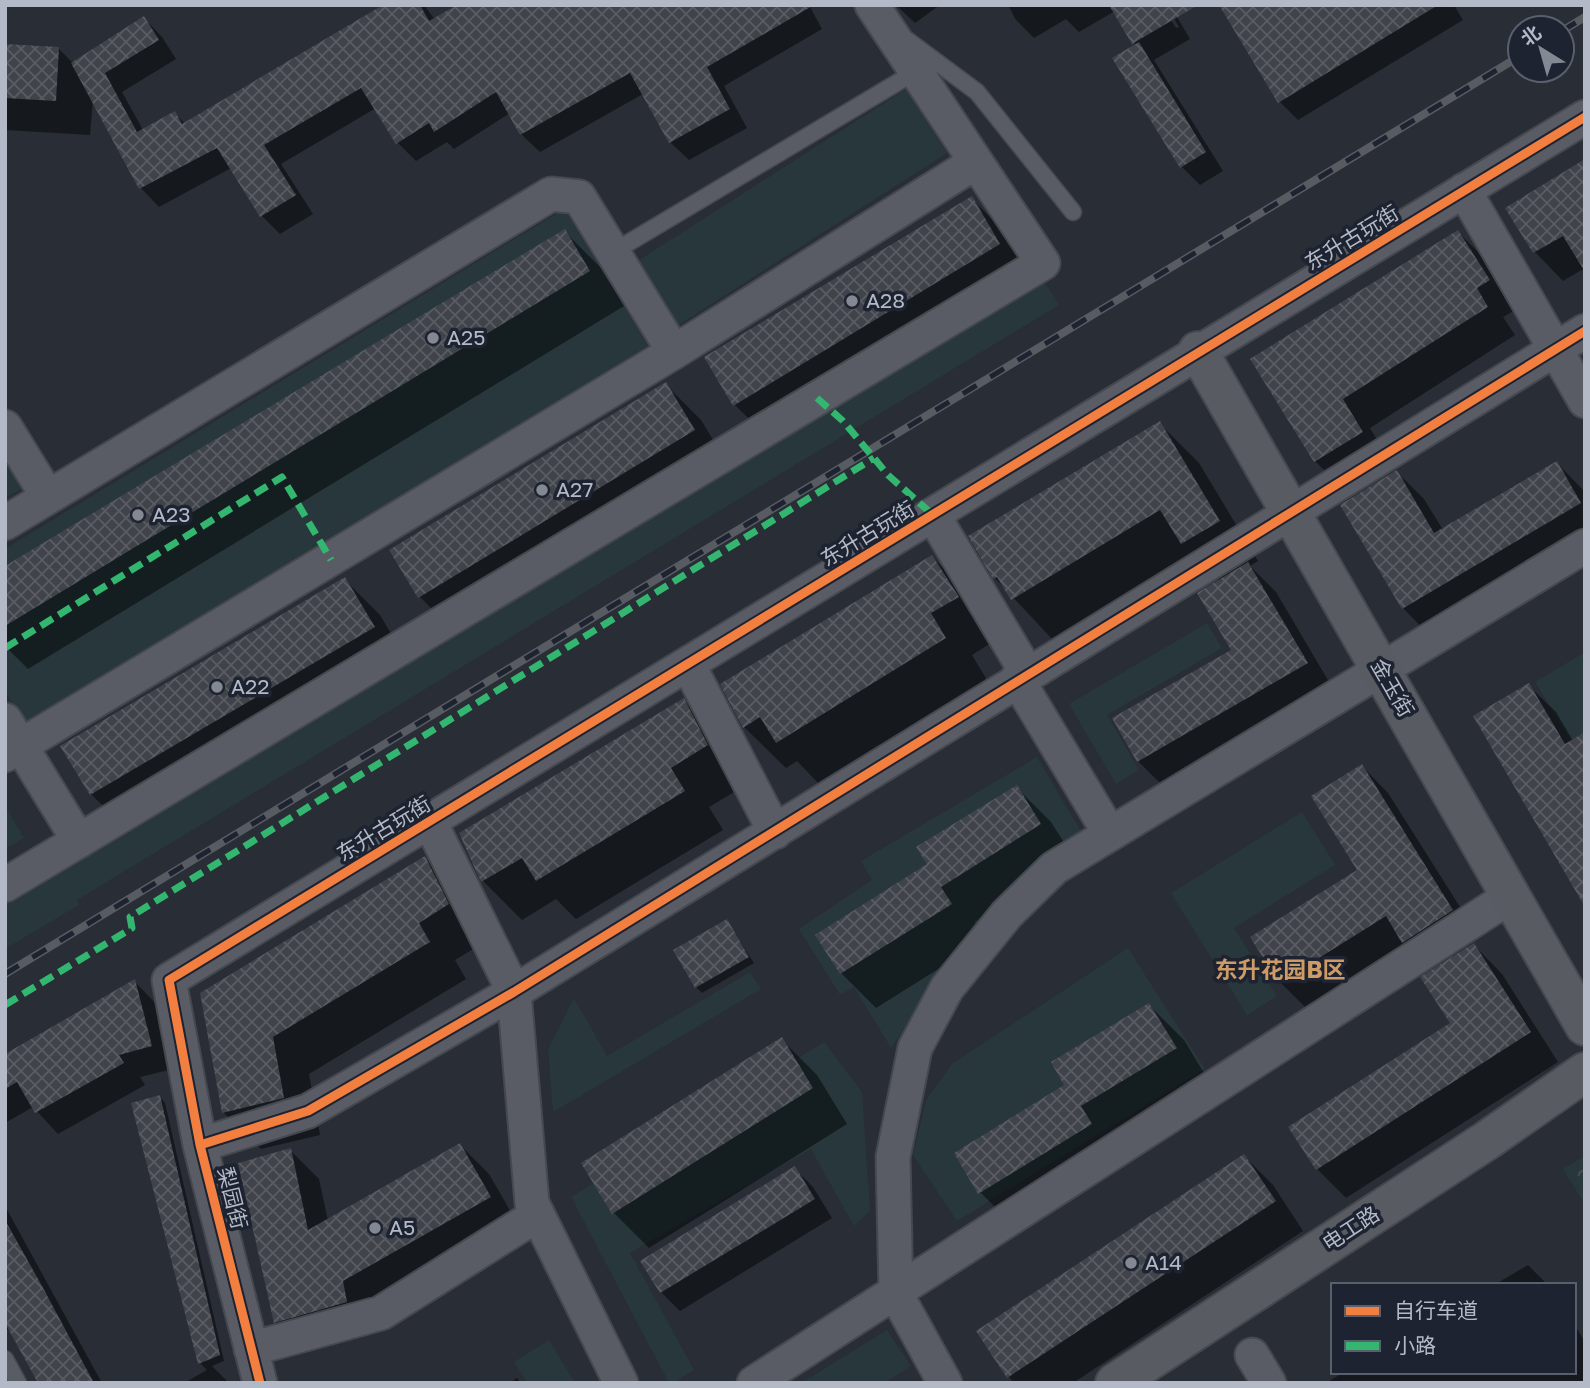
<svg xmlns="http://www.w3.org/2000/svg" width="1590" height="1388" viewBox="0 0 1590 1388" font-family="'Golos Text','Noto Sans SC',sans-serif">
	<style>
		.green { fill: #27373b }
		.forest { fill: url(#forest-crowns) }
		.shadow { fill: #0007 }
		.building { fill: url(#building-cross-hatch) }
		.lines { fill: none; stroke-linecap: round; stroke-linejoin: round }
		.lane-casing { stroke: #45484e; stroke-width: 19 }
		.street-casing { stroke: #45484e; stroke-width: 37 }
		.secondary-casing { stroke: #45484e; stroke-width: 42 }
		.lane { stroke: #595c64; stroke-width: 16 }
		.street { stroke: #595c64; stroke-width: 33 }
		.secondary { stroke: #585b62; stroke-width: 38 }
		.rail-casing { stroke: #585b61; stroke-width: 8 }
		.rail { stroke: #1d2330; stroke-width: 5; stroke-dasharray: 16; stroke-linecap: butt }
		.quiet { stroke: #33b770; stroke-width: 7; stroke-dasharray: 14 7; stroke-linecap: butt }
		.cycleway-casing { stroke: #1d2330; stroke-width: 13 }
		.cycleway { stroke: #f27e40; stroke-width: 9 }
		.poi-dot { fill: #838893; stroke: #1d2330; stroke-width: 2.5 }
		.labels { text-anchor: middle; stroke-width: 7; stroke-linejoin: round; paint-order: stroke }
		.street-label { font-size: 21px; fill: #b3b9c6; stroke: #1d2330 }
		.poi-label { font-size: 21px; fill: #b3b9c6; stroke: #1d2330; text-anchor: start }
		.neighbourhood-label { font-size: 23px; font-weight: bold; fill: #ce9b66; stroke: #1d2330 }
	</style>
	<defs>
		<pattern id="forest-crowns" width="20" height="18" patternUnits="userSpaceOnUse" patternTransform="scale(1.75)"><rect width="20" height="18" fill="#27373b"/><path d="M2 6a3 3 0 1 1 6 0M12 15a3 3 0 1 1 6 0" fill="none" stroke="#445256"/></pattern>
		<pattern id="building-cross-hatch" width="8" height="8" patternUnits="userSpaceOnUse" patternTransform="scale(1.75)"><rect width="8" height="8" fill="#40444a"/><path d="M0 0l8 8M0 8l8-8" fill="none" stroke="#595d63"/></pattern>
	</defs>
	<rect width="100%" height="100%" fill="#292d35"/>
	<path class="green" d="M906,89L947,153L677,326L636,262Z
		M564,209L648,346L26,726L5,691V549Z
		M1043,280L1059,305L77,900L79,905L5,949V904Z
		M5,446L29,485L5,498Z
		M1207,623L1222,648L1107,715L1139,770L1116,784L1069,704Z
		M1585,652V765L1535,682Z
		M1037,757L1086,840L981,919L891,1048L854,987L840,995L799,929L872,880L861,861Z
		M5,806L24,838L5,849Z
		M1302,812L1335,865L1234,928L1277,996L1247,1015L1171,893Z
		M1128,948L1205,1069L957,1221L913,1155L926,1100L952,1064Z
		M750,972L761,989L553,1112L548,1049L574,998L607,1056Z
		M824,1042L862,1092L870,1211L854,1226L811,1149L630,1253L694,1370L674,1383H669L571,1197Z
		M887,1330L911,1366L884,1383H801Z
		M549,1340L575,1383H527L514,1362Z"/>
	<path class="forest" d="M1585,1156V1204L1563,1169Z"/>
	<path class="shadow" d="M386,5H424L435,20L809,5L822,29L724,86L747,128L689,160L670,142L643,94L540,152L521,134L510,113L454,149L447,142L416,161L398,143L376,108L281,164L313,214L280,234L262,216L231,168L159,207L141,188L93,100L90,135L5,130V45L59,49L73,63L144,18L162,37L176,59L122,92L143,130L175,113L185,124Z
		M896,5H940L915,23Z
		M1008,5H1162L1176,28L1179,27L1166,5H1170L1190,39L1154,60L1223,171L1200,185L1181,166L1136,45L1115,11L1079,32L1066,19L1034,38L1016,20Z
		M1221,5H1454L1463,20L1298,120L1280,102Z
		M1585,161V268L1563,281L1535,252L1508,208Z
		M971,198L1006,233L1034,279L770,440L735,405Z
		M565,232L600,267L624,306L28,669L5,646V568Z
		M1458,232L1486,260L1517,309L1503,317L1515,335L1370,428L1390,461L1344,490L1315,461L1252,360Z
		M666,385L701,420L729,466L455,632L420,597Z
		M1159,423L1199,463L1258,561L1250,566L1276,592L1335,692L1166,789L1138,761L1233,650L1220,581L1193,554L1052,639L995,578Z
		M1557,463L1585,492V545L1430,636L1403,608L1397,472L1424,499L1443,530Z
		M932,557L976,600L999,638L972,655L987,680L818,783L797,761L786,768L744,727Z
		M345,580L380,615L408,662L126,829L91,794Z
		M1528,685L1556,712L1573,741L1585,899Z
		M683,700L722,739L746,785L709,807L723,830L576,919L556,899L522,920L483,881L461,834Z
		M1362,766L1388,793L1479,937L1430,969L1408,946L1307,1009L1280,982L1359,870Z
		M1016,787L1051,822L1075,860L975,922L986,939L876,1008L841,973L817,935L929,864Z
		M425,858L462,895L485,942L455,960L466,979L309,1074L320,1135L261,1149L224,1113L202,994Z
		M727,921L754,963L702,993L696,987Z
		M1474,945L1502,974L1558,1062L1346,1198L1317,1169L1452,1024Z
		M134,981L156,1004L173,1069L140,1077L145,1085L58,1134L33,1107L5,1123V1056Z
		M1149,1005L1184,1040L1210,1083L1015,1227L980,1192L1067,1086Z
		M782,1040L817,1075L847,1124L649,1248L614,1213Z
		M160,1097L165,1103L224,1361L212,1366L229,1383H184L207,1370L200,1363Z
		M460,1145L489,1174L519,1226L305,1351L275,1322L290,1150L319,1179L328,1221Z
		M1244,1156L1273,1185L1303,1231L1073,1383H1014L1009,1377Z
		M794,1168L813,1187L832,1218L680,1311L661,1292L643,1261Z
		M5,1206L102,1383H40L10,1328L5,1331Z
		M1528,1265L1548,1285H1494Z
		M1574,1324L1585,1342V1383H1326L1344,1372H1574Z
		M517,1378L521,1383H509Z"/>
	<path class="building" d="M383,5H420L429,21L457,5H814L707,67L730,109L669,143L630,73L520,135L496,92L434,132L429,123L396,144L361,88L264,145L296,195L260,217L217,148L139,189L71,63L144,16L159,40L105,73L137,132L175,111L182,124Z
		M1109,5H1198L1132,44Z
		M1219,5H1438L1278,103Z
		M1139,42L1206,152L1180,168L1112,58Z
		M5,44L59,47L56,101L5,98Z
		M1585,159V272L1563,236L1533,253L1505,208Z
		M972,196L1000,244L733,406L704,357Z
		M565,229L590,271L5,626V566Z
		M1458,230L1490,280L1477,288L1488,307L1343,399L1363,432L1314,462L1250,359Z
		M666,382L695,430L418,598L389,550Z
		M1160,421L1220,521L1181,544L1160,510L1011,600L997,577L993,579L968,536Z
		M1557,461L1581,503L1402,609L1340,505L1397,470L1434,533Z
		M932,555L959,597L931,613L946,638L776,743L760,717L743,728L720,684Z
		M1248,562L1308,663L1137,762L1112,718L1231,650L1197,593Z
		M345,577L375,627L90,795L60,746Z
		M1529,683L1565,744L1585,732V907L1473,716Z
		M684,698L708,745L671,768L685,791L536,881L522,858L481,882L459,833Z
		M1362,764L1453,910L1402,943L1386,916L1279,983L1250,937L1357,870L1311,796Z
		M1017,785L1041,824L941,887L952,904L840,974L815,935L927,864L916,847Z
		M425,856L449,904L419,923L430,942L273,1037L284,1098L222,1113L200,993Z
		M727,919L749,957L695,988L673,950Z
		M1474,943L1531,1032L1316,1170L1288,1127L1450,1023L1420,977Z
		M135,979L152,1046L119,1055L124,1063L35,1113L17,1082L5,1089V1054Z
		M1149,1003L1177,1048L1081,1106L1092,1124L978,1194L954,1153L1064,1085L1051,1062Z
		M782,1037L813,1088L612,1214L581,1163Z
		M160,1095L220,1355L198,1364L131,1103Z
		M460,1143L491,1197L343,1281L347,1302L274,1323L238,1163L291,1148L308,1230Z
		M1244,1154L1276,1201L1007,1378L976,1331Z
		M795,1166L815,1199L660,1293L640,1261Z
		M5,1220L42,1286L94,1383H38L5,1323Z"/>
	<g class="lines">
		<g class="lane-casing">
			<path id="lane" d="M907,40L977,92L1073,212
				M613,252L915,72
				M5,1359L18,1383"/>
		</g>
		<g class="street-casing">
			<path id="street" d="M1464,190L1585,401
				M5,427L48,497
				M933,515L1027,673
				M5,523L551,194L579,197L674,352
				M688,664L775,832
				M1017,679L1110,834
				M5,720L79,841
				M5,755L674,352L976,162
				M430,822L514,992L532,1203L621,1383
				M5,885L1043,263L872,5
				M200,1145L308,1111L514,992L1585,331
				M251,1349L381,1313L537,1215
				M1252,1355L1269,1383
				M260,1383L200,1145L169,980L1585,117
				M754,1383L1511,896
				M945,1383L896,1294L893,1157L915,1048L947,988L1007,914L1054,868L1585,546"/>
		</g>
		<g class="secondary-casing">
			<path id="secondary" d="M1198,351L1585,1026
				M1115,1383L1486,1141L1585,1072"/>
		</g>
		<use href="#lane" class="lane"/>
		<use href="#street" class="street"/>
		<use href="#secondary" class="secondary"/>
		<g class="rail-casing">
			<path id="rail" d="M1562,31L1585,17
				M5,974L1520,56"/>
		</g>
		<use href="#rail" class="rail"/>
		<path class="quiet" d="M817,398L843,421L888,475L933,515
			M5,648L282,477L331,560
			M5,1005L132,928L130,917L874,458"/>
		<g class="cycleway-casing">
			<path id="cycleway" d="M200,1145L308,1111L514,992L1585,331
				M260,1383L200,1145L169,980L1585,117"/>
		</g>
		<use href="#cycleway" class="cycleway"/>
	</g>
	<g class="poi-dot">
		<circle cx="852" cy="301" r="7"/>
		<circle cx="433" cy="338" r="7"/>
		<circle cx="542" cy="490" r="7"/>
		<circle cx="138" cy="515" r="7"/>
		<circle cx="217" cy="687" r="7"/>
		<circle cx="375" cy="1228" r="7"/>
		<circle cx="1131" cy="1263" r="7"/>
	</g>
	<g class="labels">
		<g class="street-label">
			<text transform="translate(1352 238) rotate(-31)" y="7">东升古玩街</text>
			<text transform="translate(868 534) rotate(-31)" y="7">东升古玩街</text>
			<text transform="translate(1392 688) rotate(60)" y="7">金玉街</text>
			<text transform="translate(384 829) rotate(-31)" y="7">东升古玩街</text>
			<text transform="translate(232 1198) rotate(76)" y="7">梨园街</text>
			<text transform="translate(1351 1229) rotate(-33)" y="7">电工路</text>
		</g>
		<g class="poi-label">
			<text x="866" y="308">A28</text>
			<text x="447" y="345">A25</text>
			<text x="556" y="497">A27</text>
			<text x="152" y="522">A23</text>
			<text x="231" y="694">A22</text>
			<text x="389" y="1235">A5</text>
			<text x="1145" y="1270">A14</text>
		</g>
		<g class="neighbourhood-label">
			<text x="1280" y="978">东升花园B区</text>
		</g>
	</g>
	<rect width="1590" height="1388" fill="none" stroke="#b3b9c6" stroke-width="14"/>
	<rect x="1331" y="1283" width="245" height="91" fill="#1d2330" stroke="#595f6c" stroke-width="2"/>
	<rect x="1345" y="1306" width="35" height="10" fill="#f27e40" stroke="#595f6c" stroke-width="2"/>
	<text x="1394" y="1318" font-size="21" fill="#b3b9c6">自行车道</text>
	<rect x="1345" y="1341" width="35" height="10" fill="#33b770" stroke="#595f6c" stroke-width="2"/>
	<text x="1394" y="1353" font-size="21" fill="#b3b9c6">小路</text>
	<g transform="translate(1541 49) rotate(323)"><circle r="33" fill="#1d2330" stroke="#595f6c" stroke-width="2"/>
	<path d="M0-5L12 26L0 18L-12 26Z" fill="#838893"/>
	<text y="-10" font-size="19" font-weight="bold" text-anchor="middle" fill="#b3b9c6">北</text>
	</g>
</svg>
